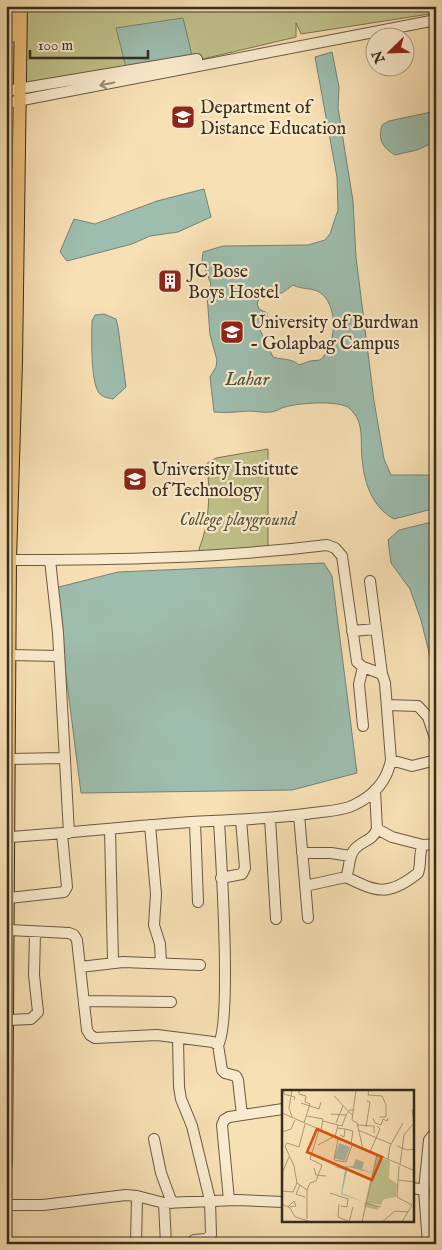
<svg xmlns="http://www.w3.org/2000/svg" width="442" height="1250" viewBox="0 0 442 1250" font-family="'IM FELL English',serif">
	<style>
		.green { fill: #c1c18a; stroke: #7c7654 }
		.water { fill: #9dbdae; stroke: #758374; fill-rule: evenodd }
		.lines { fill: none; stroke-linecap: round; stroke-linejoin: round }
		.minor-casing { stroke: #685943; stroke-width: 12 }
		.major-casing { stroke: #382c1d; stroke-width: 14 }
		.minor { stroke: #faebce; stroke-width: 10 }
		.major { stroke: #ecc07a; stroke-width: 12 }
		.oneway { stroke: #998c76 }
		.labels { text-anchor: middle; stroke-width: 4.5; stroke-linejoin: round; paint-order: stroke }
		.poi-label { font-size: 18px; fill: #382c1d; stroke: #faebce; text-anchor: start }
		.park-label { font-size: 18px; font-style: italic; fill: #5a5138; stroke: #faebce }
		.water-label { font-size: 19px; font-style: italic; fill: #515041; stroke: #faebce }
		.inset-road { fill: none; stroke: #ab9878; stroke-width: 1 }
		.view { fill: #d6540e; fill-opacity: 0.15; stroke: #d6540e; stroke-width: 2.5 }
		.inset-edge { fill: none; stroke: #382c1d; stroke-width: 2.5 }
	</style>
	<rect width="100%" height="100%" fill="#f7e0b4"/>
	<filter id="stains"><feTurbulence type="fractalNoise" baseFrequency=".004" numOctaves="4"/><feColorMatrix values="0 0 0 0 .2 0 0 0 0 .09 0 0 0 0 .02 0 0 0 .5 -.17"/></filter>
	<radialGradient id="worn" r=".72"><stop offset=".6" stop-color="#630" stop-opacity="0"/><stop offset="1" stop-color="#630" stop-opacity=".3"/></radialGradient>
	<path class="green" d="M24,6H436V13L301,34L296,23V37L29,100L21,95Z
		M268,449V552H201L199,549C210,522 210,492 207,463L216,458Z"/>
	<path class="water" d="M183,18L194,64L128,75L116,28Z
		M332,52L339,87L338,108L353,201L356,257L374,401L384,459L391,475H436V508L394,519C372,507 364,483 362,458C360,439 365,422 349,408C340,400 297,403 285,407C280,408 276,412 271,412C263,413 256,411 248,411C236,412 226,413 214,412L210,377L216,367L217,360L210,335L207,295L211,284L202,261L203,252L223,246L308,245L325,240L330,234L338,210L337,177L315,57ZM293,285C302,290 314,287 322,294C339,309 336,346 320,360L310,361L299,365C292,358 282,360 273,357L260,330L268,318L267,313L259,309L257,304L260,296L266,292L282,293Z
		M436,111V145L430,144L417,150L395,155C382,147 378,140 382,125L389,121Z
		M204,189L211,217L178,232L150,236L132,244L67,261L60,252L74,219L95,224L157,201Z
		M104,314L116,319L118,327L126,387L113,399C108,398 102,397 99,393C90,380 92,336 92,321L95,315Z
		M436,521V681L421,620L410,589L391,563L388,540L399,530Z
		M324,563L332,576L357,773L292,790L81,793L55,588L118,572Z"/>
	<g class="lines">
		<g class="minor-casing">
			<path id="minor" d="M12,90L197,59
				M12,102L436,20
				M50,560L58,633L69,833
				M370,581L382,674
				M352,631L376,629
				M10,655L58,656
				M363,667L359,684L363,726
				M387,705L418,706L428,717L436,741
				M10,759L64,758
				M391,760L412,766L436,760
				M299,815L308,918
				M270,818L276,919
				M195,822L198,902
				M150,825L156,894L154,925L160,944L161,963
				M110,829L113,962
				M377,829L392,837L423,845
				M10,837C71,833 131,826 192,822C233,820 273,819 313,813C327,811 342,811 354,805C373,796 387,781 391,760L385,683L382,674L363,667L357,662L342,556L335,548L327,545C221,558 117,560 10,560
				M302,853H331L350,856
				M346,877C377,892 388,897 418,873C422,863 418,854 423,845L436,844
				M221,878L242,874L245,868L241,820
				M305,886L346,877C350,868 348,858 354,850C361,841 373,841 377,829L375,790
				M9,898L64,892L67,887L62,834
				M9,930L69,933L74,935L77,940L87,1030L90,1035L95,1038L157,1035L213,1042L218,1045L222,1070L225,1073L236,1076L238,1080L242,1115
				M80,967L123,962L200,965
				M84,1001L171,1002
				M8,1020L31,1019L38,1012L34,975L35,932
				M178,1039L179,1087L181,1099L192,1126L210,1200L211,1235L206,1239L194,1240
				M218,1045C232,1023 221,857 219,821
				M154,1139L161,1173L172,1203
				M413,1188L424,1190
				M229,1200L222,1125L224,1120L229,1117L283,1109
				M164,1203L166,1244
				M6,1205H43L126,1195L137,1196L164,1203L237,1200L283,1202
				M136,1244L137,1196
				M428,1244L424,1190L429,1140L432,1136L436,1135"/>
		</g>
		<g class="major-casing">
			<path id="major" d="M11,6L12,36
				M6,389L10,174
				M6,1165L10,560L16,362L21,6"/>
		</g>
		<use href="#minor" class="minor"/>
		<use href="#major" class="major"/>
	</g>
	<defs><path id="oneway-shaft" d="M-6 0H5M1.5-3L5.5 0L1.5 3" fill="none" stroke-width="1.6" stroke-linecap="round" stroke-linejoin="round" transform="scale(1.25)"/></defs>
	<use class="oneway" href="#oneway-shaft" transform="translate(107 84) rotate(168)"/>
	<defs>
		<g id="university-square" transform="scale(1.25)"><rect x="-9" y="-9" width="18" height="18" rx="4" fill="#8f2418" stroke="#faebce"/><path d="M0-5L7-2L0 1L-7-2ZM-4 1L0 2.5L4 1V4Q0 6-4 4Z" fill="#fff"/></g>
		<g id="building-square" transform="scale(1.25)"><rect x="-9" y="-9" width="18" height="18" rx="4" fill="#8f2418" stroke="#faebce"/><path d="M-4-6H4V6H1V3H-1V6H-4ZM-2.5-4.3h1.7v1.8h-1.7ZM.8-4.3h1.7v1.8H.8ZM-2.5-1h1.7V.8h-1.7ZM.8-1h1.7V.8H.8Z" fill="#fff"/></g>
	</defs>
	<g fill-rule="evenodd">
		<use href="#university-square" x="183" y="117"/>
		<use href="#building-square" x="170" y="281"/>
		<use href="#university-square" x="232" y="332"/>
		<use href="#university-square" x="135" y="479"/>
	</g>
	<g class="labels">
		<g class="poi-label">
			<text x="200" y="113">Department of<tspan x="200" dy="21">Distance Education</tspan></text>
			<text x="188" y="277">JC Bose<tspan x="188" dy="21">Boys Hostel</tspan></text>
			<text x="250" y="328">University of Burdwan<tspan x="250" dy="21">- Golapbag Campus</tspan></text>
			<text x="152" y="475">University Institute<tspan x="152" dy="21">of Technology</tspan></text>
		</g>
		<g class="park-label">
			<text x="238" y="525">College playground</text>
		</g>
		<g class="water-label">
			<text x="247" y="385">Lahar</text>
		</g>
	</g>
	<g transform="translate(282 1090)">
		<rect width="132" height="132" fill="#f7e0b4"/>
		<path d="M94,66L108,71L107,88L115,94L114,107L102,109L99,115L87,113L97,117L96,120L82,117Z" fill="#c1c18a"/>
		<path d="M57,53L68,57L63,71L52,68ZM74,69L82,72L80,79L90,83L66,77L60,103L82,112L59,104L63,80L52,77L71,76Z" fill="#9dbdae"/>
		<path class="inset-road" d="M10,0L7,18L10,27M17,0V4L24,6L23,12L28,14L22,33M74,0L70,30L75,33L81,59M87,0L86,5L100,6L104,15V27H97M2,1V4L13,7L12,10M52,6L70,25M19,13L37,19L39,12M0,23L133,81M49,24L64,25L68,20H72M25,26L41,29L39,41M91,28L93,33L99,35L101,29L105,31L106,28M41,31L56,35L53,47M54,33L61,16M23,34L17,57L5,53L3,56L12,76L15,93L25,100V129M56,35L60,36L64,25M75,35L92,36V43M84,37L88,12L85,11M55,38L63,39L62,47L58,45M63,39L71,41L69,54M76,40L109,54M0,42L9,39L13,30M56,49L52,70L64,72L70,55M36,55L51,47M115,56L125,60L133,59M88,62L98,39L95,36M106,69L108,56L121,33M118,74L122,45L132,33L130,19M117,76L115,107L130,115L120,132M32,78L34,85L44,86M116,90L133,92M18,95L14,104L23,107M25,100L28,93L34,91L40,75L28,69L37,40M0,101L11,102L15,93M0,102L1,81L7,67M48,103L66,109L65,117L59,116M83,113L99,117M0,114L8,118L13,127L30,132M57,114L56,127L68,132M6,117L12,111L14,116L8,117M67,132L71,117M80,132L95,65M100,132L113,121L126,122"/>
		<path class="view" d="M35,39L100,67L90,90L25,62Z"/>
		<rect width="132" height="132" class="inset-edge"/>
	</g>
	<rect width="442" height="1250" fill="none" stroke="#f7e0b4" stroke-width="25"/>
	<rect x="8" y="8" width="427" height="1235" fill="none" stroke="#382c1d" stroke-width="2.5"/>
	<rect x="12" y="12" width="417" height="1225" fill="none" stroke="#382c1d"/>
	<g transform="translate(390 52) rotate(247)"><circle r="24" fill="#faebce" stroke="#ac9f87"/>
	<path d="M0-4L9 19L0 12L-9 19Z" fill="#8f2418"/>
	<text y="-8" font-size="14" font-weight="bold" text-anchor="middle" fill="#382c1d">N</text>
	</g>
	<path d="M30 50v8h118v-8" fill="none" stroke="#382c1d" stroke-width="2.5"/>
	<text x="38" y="50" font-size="15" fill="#382c1d" stroke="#faebce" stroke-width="4" paint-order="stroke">100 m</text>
	<rect width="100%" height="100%" filter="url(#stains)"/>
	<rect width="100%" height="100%" fill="url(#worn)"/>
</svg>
